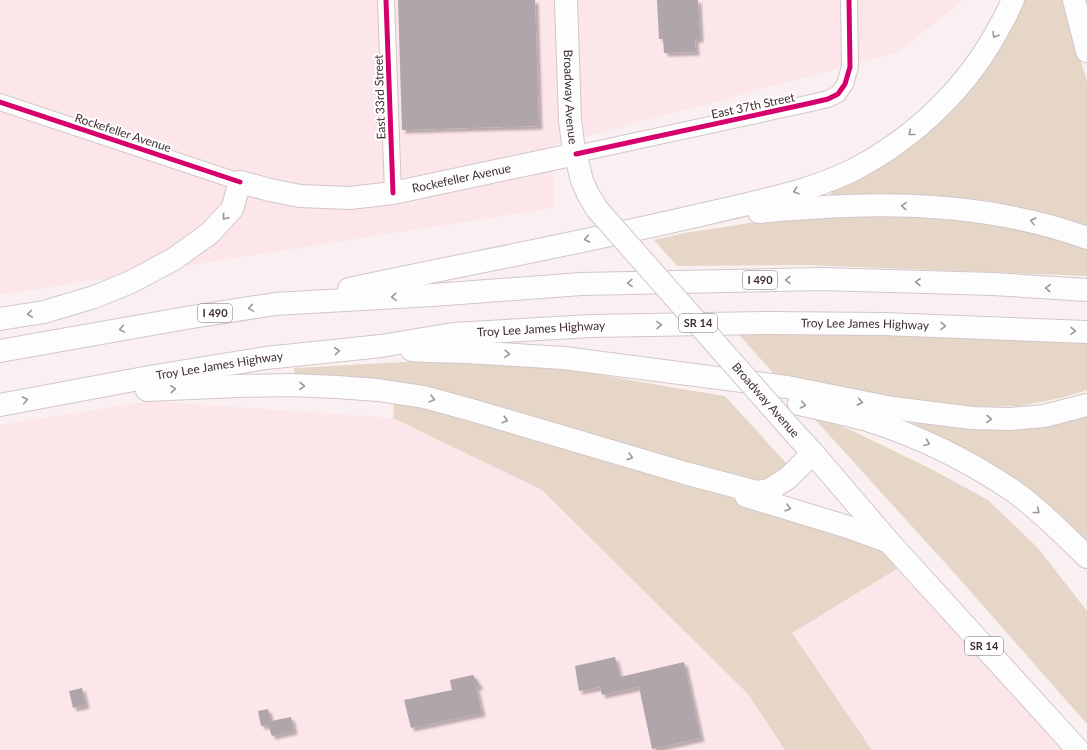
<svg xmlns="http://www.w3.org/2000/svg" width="1087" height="750" viewBox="0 0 1087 750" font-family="Lato,sans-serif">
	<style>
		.built { fill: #fce6e9 }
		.green { fill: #e5d6c7 }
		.building { fill: #b0a5aa; filter: url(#shadow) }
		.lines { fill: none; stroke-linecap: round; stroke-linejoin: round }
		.street-casing { stroke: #d2c6c8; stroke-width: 18 }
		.primary-casing { stroke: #d2c6c8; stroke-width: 24 }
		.highway-casing { stroke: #d2c6c8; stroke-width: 24 }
		.street { stroke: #fefdfd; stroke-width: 16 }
		.primary { stroke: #fefdfd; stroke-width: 22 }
		.highway { stroke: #fefdfd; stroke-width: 22 }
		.primary-bridge-casing { stroke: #d2c6c8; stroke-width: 24; stroke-linecap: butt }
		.primary-bridge { stroke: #fefdfd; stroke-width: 22 }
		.cycleway-casing { stroke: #fff; stroke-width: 8 }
		.cycleway { stroke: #d6006c; stroke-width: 5 }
		.oneway { stroke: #9e9696 }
		.labels { text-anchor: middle; stroke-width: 4; stroke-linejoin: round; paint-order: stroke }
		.shield { fill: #fff; stroke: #786d6e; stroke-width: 1 }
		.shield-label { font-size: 11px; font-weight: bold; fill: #3e2e30 }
		.street-label { font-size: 12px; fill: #3e2e30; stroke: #fff }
	</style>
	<defs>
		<filter id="shadow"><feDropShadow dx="3.5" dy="3.5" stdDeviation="1" flood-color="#0004"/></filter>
	</defs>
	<rect width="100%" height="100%" fill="#faf0f2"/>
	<path class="built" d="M0,0H963L899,52L554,145L553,208L0,295Z
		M150,401L393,418L542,490L748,694L785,750H0V425Z
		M908,562L1078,750H872L792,633Z"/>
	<path class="green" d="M1021,0H1062L1087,81V227L1072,222L985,200L831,197V187L962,96L1002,45Z
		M890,214L988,222L1050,235L1087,247V276L805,265L677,266L654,240L685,233L769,220Z
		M732,327L1087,337V390L1065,397L1021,406L989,407L945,405L911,401L775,375Z
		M404,362L473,363L556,367L675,388L725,396L786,463L783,472L766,485L576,432L444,391L403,383L351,377L294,374V368Z
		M395,393L804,513L908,562L792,633L872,750H785L748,694L542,490L393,418Z
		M810,414L853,431L931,469L988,500L1038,548L1087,611V724L957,576Z
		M1087,416V540L1049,507L962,449L909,421Z"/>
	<path class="building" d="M398,0H535L539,126L402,130Z
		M657,0H698L700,39H695L696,52L664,53L663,39H659Z
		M615,657L620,677L684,662L701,738L652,749L639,687L602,695L600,687L579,691L575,666Z
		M473,675L480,686L476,687L482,713L411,728L404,700L452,690L450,680Z
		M82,688L86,705L73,708L69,691Z
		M268,709L271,721L291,717L294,731L272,736L268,725L261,726L258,711Z"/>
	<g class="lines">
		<g class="street-casing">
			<path id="street" d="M386,0L393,193
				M0,102L240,182
				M576,154L811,103L828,99L838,94L845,84L850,67L849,0"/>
		</g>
		<g class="primary-casing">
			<g id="primary">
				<path id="s1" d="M566,0L570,121L573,143L582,181L588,194L597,209"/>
				<path id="s2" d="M240,182L270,190L300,196L350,198L393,193L576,154"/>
				<path d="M800,439L813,453L889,542L1078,750"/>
			</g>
		</g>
		<g class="highway-casing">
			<g id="highway">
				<path d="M1074,0L1087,51"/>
				<path d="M759,212C776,210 793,209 811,208C904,201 999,206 1087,238"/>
				<path d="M349,289C461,265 575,244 687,218C726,209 764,201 802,190C820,184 838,178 855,169C916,137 969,86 1001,24C1006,16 1009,8 1013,0"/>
				<path d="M0,319L44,312L94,297L131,282L174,259L210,233L232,209L240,182"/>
				<path d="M412,350L428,351L468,352L564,358L787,387L892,408L972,418L1010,419L1044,416L1087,405"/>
				<path d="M0,351L186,318L275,304L433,295L581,284L822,279L993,284L1087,290"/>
				<path d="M147,390L236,386L289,385L337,387L378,390L424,397L468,409L685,473L756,492L769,490L788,478L813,453"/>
				<path d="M799,404C822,409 845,414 867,420C919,436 967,460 1012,490C1039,509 1063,534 1087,557"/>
				<path id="s3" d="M0,405L155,376L266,358L381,346L453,334L591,326L769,323L884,324L1087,332"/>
				<path d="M746,496L848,527L889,542"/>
			</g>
		</g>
		<use href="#street" class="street"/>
		<use href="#primary" class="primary"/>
		<use href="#highway" class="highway"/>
		<g class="primary-bridge-casing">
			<g id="primary-bridge">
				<path id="s4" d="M597,209L798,437"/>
			</g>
		</g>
		<use href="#primary-bridge" class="primary-bridge"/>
		<g class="cycleway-casing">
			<path id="cycleway" d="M386,0L393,193
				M0,102L240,182
				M576,154L811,103L828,99L838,94L845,84L850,67L849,0"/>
		</g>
		<use href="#cycleway" class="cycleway"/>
	</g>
	<defs><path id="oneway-chevron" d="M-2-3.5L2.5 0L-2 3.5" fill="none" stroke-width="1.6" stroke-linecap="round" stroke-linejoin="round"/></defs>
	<g class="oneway">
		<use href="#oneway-chevron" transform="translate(995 35) rotate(122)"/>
		<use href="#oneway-chevron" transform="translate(911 133) rotate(141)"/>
		<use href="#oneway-chevron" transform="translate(796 191) rotate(163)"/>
		<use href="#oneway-chevron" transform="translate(904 206) rotate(-177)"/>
		<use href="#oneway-chevron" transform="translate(225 217) rotate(131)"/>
		<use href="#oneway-chevron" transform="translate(1033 221) rotate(-166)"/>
		<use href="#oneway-chevron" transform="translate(587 239) rotate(168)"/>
		<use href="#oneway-chevron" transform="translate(788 280) rotate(179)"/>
		<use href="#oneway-chevron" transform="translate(918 282) rotate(-178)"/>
		<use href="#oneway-chevron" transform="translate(630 283) rotate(179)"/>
		<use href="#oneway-chevron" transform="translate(1048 288) rotate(-176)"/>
		<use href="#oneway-chevron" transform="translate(394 297) rotate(176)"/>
		<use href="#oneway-chevron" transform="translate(251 308) rotate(171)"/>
		<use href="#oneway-chevron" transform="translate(30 314) rotate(172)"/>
		<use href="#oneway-chevron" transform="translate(659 325) rotate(-1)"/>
		<use href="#oneway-chevron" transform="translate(943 326) rotate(2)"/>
		<use href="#oneway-chevron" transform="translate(122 329) rotate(170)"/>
		<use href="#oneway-chevron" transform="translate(1073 331) rotate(2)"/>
		<use href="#oneway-chevron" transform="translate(337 351) rotate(-6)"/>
		<use href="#oneway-chevron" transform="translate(507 354) rotate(4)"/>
		<use href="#oneway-chevron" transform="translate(302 386) rotate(2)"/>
		<use href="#oneway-chevron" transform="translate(173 389) rotate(-3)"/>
		<use href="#oneway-chevron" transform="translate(432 399) rotate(15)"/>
		<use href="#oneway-chevron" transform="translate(25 400) rotate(-11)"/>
		<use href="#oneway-chevron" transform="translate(860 402) rotate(11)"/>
		<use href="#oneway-chevron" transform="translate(803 405) rotate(13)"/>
		<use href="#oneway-chevron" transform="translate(989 419) rotate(1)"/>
		<use href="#oneway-chevron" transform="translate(505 420) rotate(17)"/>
		<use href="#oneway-chevron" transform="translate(927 443) rotate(21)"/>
		<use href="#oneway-chevron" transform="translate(630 457) rotate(17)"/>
		<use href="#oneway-chevron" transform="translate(788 508) rotate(16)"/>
		<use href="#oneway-chevron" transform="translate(1037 511) rotate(39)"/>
	</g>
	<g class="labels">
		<g class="shield">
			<rect x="743" y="271" width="34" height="18" rx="3"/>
			<rect x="198" y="304" width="34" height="18" rx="3"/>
			<rect x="679" y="314" width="38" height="18" rx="3"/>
			<rect x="965" y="637" width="38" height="18" rx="3"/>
		</g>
		<g class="shield-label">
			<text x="760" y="284">I 490</text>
			<text x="215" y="317">I 490</text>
			<text x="698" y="327">SR 14</text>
			<text x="984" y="650">SR 14</text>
		</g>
		<g class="street-label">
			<text transform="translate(380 97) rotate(-92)" y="4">East 33rd Street</text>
			<text dy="4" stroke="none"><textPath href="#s1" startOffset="97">Broadway Avenue</textPath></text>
			<text transform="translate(753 106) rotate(-12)" y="4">East 37th Street</text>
			<text transform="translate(123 133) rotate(18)" y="4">Rockefeller Avenue</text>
			<text dy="4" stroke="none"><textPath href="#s2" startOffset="225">Rockefeller Avenue</textPath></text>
			<text dy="4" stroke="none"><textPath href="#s3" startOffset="871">Troy Lee James Highway</textPath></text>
			<text dy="4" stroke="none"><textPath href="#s3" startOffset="547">Troy Lee James Highway</textPath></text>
			<text dy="4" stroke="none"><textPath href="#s3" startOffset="223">Troy Lee James Highway</textPath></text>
			<text dy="4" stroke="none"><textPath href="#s4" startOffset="255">Broadway Avenue</textPath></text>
		</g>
	</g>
</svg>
